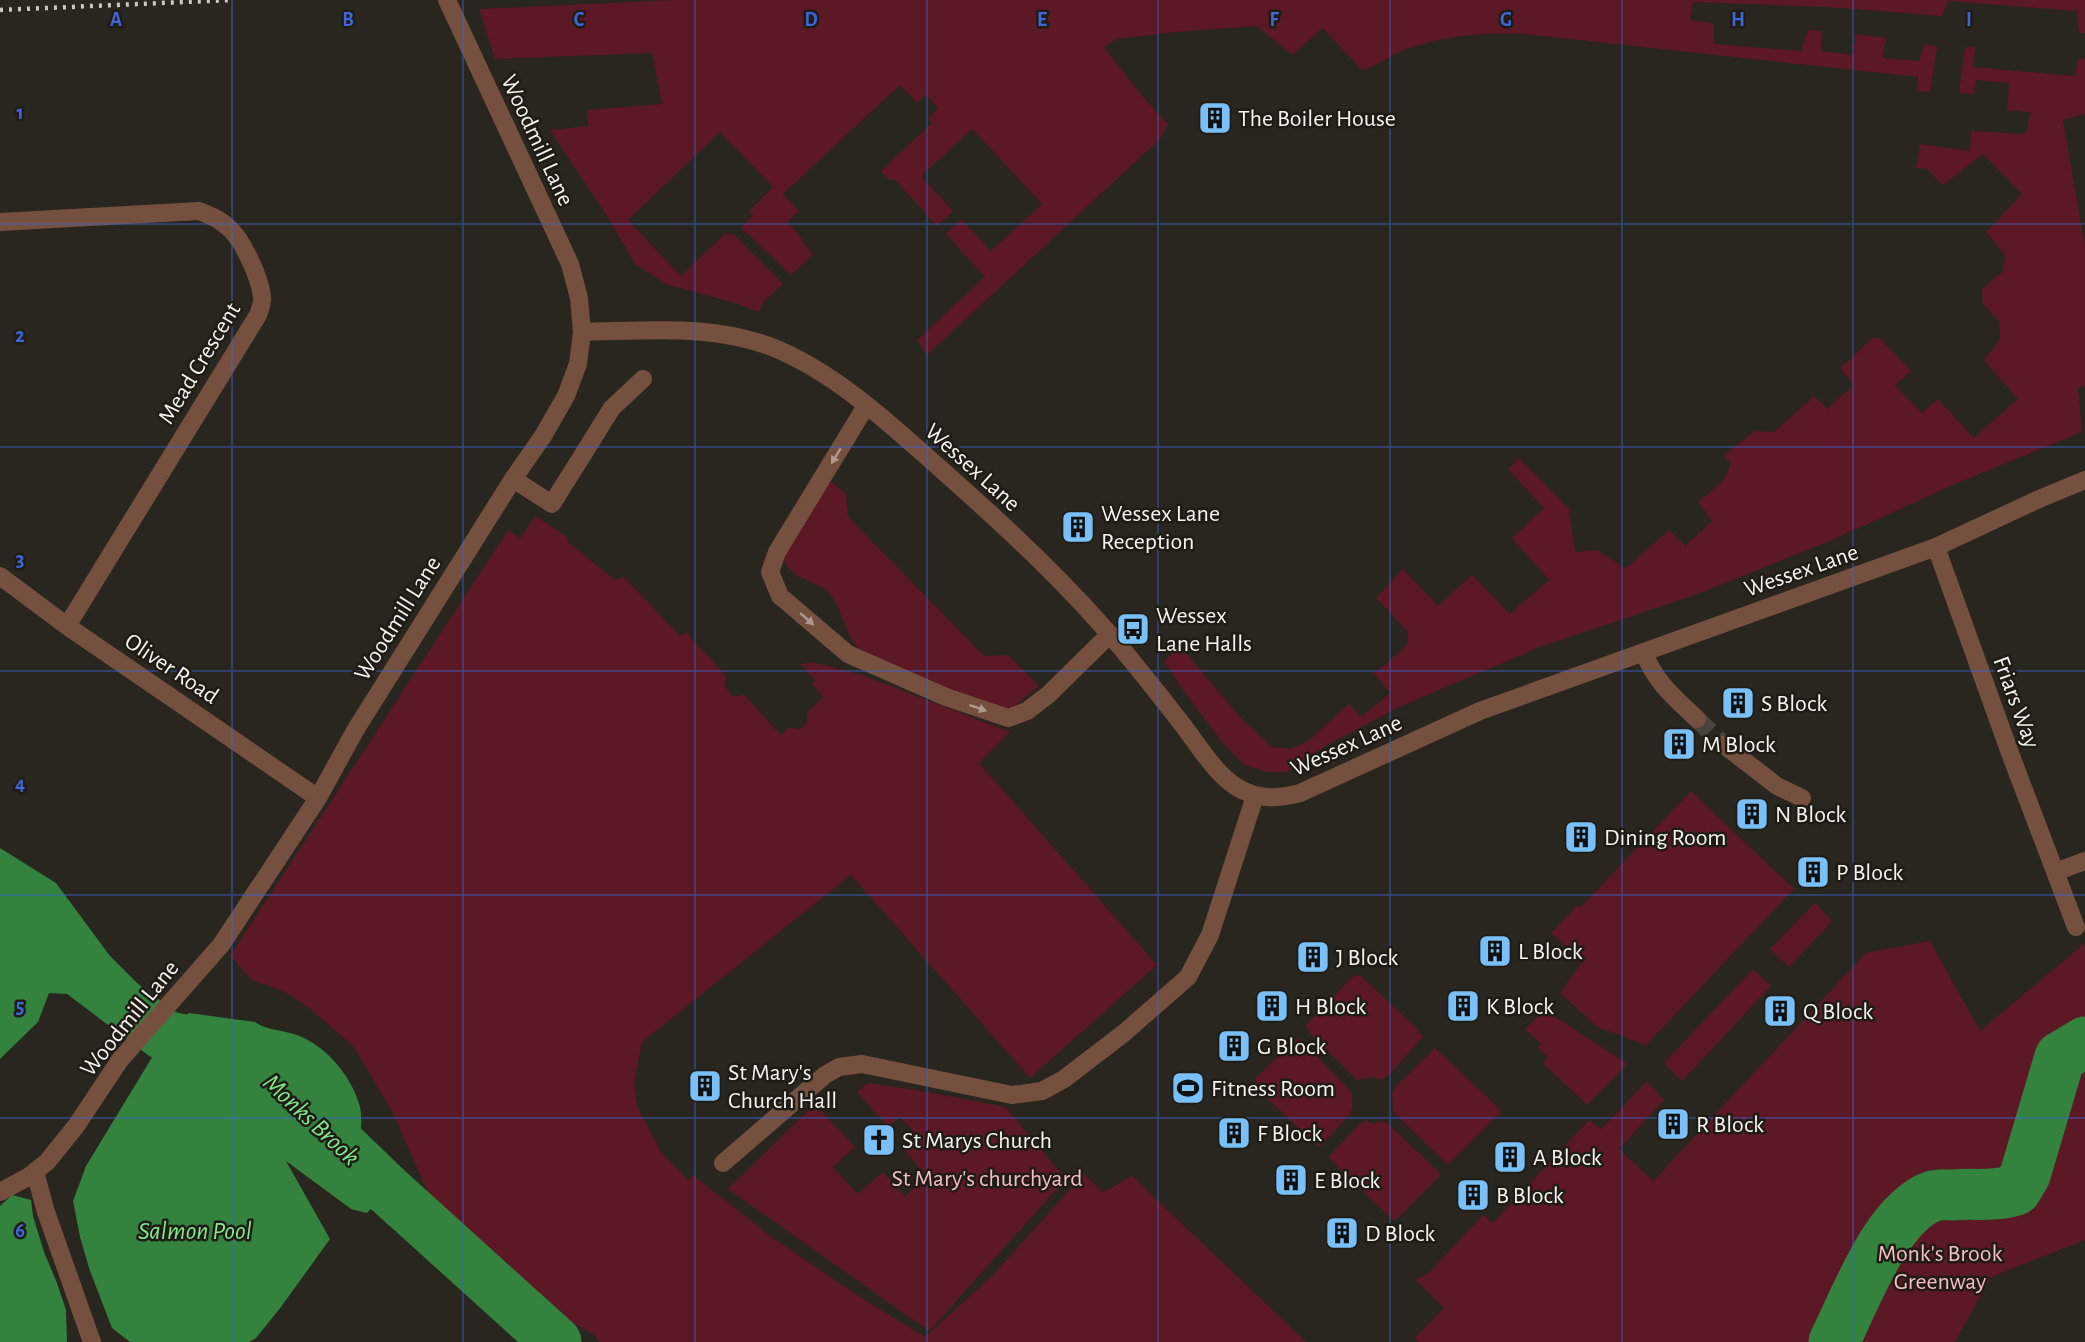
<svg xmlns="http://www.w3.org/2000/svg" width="2085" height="1342" viewBox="0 0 2085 1342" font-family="'Alegreya Sans',sans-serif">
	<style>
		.green { fill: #5c1824 }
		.water { fill: #33823d }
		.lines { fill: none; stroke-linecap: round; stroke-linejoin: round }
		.river { stroke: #33823d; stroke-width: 51 }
		.minor-tunnel { stroke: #48443e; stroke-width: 18; stroke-dasharray: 18 9; stroke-linecap: butt }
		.minor { stroke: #76503e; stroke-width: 18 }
		.rail { stroke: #cbc9c4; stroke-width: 4.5; stroke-dasharray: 3 6; stroke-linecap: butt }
		.oneway { fill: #af998e }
		.grid { fill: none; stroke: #3d67db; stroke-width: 1.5; stroke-opacity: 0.55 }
		.labels { text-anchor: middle; stroke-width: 5; stroke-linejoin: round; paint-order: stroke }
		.poi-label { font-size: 24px; fill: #f5f3ef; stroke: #1f1c16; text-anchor: start }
		.street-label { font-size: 24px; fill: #f5f3ef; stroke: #1f1c16 }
		.park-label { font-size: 24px; fill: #f6bec2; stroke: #1f1c16 }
		.water-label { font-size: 26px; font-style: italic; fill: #82e88b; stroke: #1f1c16 }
		.grid-label { font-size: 20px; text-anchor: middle; font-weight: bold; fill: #3d67db; stroke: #1f1c16; stroke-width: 5; stroke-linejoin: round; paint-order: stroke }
	</style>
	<rect width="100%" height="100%" fill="#29251f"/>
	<path class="green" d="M675,0H2085V33H2079L2077,11L1948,1L1942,16L1828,7L1693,2L1690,20L1713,23V44L1801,51L1808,30L1822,31L1821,51L1853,55L1856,34L1886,38L1882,58L1919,61L1924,44L1937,47L1930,92L1917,91L1918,77L1523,34C1482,32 1443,36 1404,50C1389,55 1378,67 1362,70L1323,28L1292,55L1257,26L1175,32L1117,39L1104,47L1139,92L1168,124L1160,139L927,355L917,340L985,277L946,234L961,219L991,251L1042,204L972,129L921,176L953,211L937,226L894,179L889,180L881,171L932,123L928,118L938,108L926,95L917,103L900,85L783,194L799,211L787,222L802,238L800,239L813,254L791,275L741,228L753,215L749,211L773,187L720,132L628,220L681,276L727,232L731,236L733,234L783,284L764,301L759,312L735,303L666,284L635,264L609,219L550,130L588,126L587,110L662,104L652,53L495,59L479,9Z
		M1965,47H1975L1973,67L2075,76L2078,58L2085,59V114L2063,120L2085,247V386L2078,388L2082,432L1955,484L1837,538L1698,594L1540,647L1399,707L1329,744L1286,772H1266L1243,764L1222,742L1180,686L1164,661L1180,646L1240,717L1272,747L1290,749L1308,741L1349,704L1361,717L1390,693L1374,674L1408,644V632L1376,598L1403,569L1438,606L1472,575L1510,614L1549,580L1512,538L1544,508L1508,469L1519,458L1569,509L1575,552L1597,550L1625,568L1630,565L1669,530L1685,546L1712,521L1698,502L1723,481L1731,464L1724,456L1754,431L1774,432L1814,396L1827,409L1854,385L1840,368L1874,337L1880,338L1911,371L1895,385L1922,413L1938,399L1974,438L2018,399L1984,360L2000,340L1999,321L1983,304L1982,289L2003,271L2005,255L1986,232L2022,194L1983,154L1943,185L1927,169L1916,168L1920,144L1970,151L1971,131L2026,134L2030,112L2007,110L2009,83L1976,80L1974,94L1959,93Z
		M831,481L846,494L848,517L984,656L1008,655L1039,686L1013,707L1004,709L958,694L859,649C844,633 840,600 826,590C811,579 793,580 784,560L786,551Z
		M536,516L567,537L568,542L615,580L624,577L680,636L686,632L726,676L725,687L732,696L744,695L781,735L788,728L800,729L807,723V713L823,697L812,684L815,680L800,664L812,662L862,675L1010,732L979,763L1157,965L1030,1078L851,875L642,1042L634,1083L637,1106L661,1152L688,1180L693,1175L769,1235L860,1297L925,1337L994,1274L1084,1174L1103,1192L1132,1176L1306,1342H600L593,1334L534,1302L428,1193L393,1113L354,1047L309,1008L285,992L252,980L230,956L508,530L520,538Z
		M1691,791L1794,889L1646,1045L1597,1027L1560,993L1583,961L1551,933L1578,905L1580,908Z
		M1815,903L1832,921L1789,967L1770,949Z
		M1930,941L1980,1031L2085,943V1031L2054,1051L2024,1126L2011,1179L2001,1184L1923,1181L1903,1193L1868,1237L1814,1342H1418L1415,1338L1444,1308L1415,1279L1428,1274L1483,1215L1493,1223L1589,1120L1601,1129L1647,1081L1664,1100L1619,1149L1653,1181L1866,953Z
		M1753,969L1771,986L1682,1081L1664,1063Z
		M1357,975L1361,976L1418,1030L1423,1037L1389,1075L1382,1080L1373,1077L1357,1080L1308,1031L1306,1025L1351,978Z
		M1544,1010L1628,1064L1587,1105L1543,1063L1548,1057L1538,1048L1541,1044L1525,1029Z
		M1296,1039H1300L1352,1093V1109L1350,1114L1321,1146H1317L1255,1087L1256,1078Z
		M1435,1048L1499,1108L1501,1112L1448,1165L1393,1112L1392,1094L1394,1088Z
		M2085,1071V1240L1991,1277L1955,1342H1851C1862,1322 1875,1301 1883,1280C1887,1271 1887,1262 1889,1253C1901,1217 1939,1208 1972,1204C1992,1202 2011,1209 2029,1194L2046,1153L2059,1100L2076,1078Z
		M868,1083L917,1090L1005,1107L1066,1179L929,1331L728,1189L815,1104L855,1147L833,1167L858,1194L883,1172L905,1196L927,1176L902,1148L916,1134L900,1117L888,1127L857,1092Z
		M1367,1121L1372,1124L1382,1121L1387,1123L1439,1172L1440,1176L1397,1219L1393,1220L1330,1159L1329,1156L1362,1122Z"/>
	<path class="water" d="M0,848L56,883L110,956L152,998L128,1026L69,994L49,993L38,1022L0,1059Z
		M189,1013L255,1022C267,1030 280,1030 294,1034C325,1044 352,1076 360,1107C362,1115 361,1126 361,1135L397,1168L388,1190L367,1213L351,1209L286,1161L330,1239L281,1307L256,1338L249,1342H130L112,1328L90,1271L80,1237L73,1201L86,1166L165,1036Z
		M12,1195L31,1200L33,1216L44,1252L57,1283L66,1310L67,1342H0V1206Z"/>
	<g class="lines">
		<path class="river" d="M0,944L63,959L165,1036L193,1042L225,1051L233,1056
			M338,1142L388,1190L556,1342
			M1834,1342C1855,1300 1886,1213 1933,1196C1939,1194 1946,1195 1952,1195C1973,1193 1995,1197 2016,1190L2025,1175L2060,1057L2085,1042"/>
		<path class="minor-tunnel" d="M1697,719L1724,745"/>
		<path class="minor" d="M0,222L199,211C211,216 222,220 231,230C244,243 260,278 262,297C263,303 260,309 258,315L67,626
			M582,332C648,331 717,323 779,350C841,377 893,427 943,471C1006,527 1069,585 1123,650C1145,677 1167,704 1188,732C1202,751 1216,773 1235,786C1256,800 1277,799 1300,793L1480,711L1936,547L2039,499L2085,480
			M866,406L777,552L770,572L780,596L848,654L946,697L1008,718L1027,711L1048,695L1110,634
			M513,479L552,504L612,408L643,379
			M1936,547L2010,753L2076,927
			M0,576L67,626L318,798
			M1644,653C1656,683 1674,697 1697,719
			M1724,745L1777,786L1802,798
			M2055,872L2085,861
			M723,1163L825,1075L839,1067L862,1064L1012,1095L1042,1091L1064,1079L1124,1033L1188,977L1210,935L1255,796
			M35,1172L46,1212L92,1342
			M0,1192L28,1177L47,1162L76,1126L120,1060L221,945L318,798L356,729L513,479L543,436L566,396L578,364L582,332L579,298L570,264L447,0"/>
		<path class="rail" d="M0,10L231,0"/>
	</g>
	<defs><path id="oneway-solid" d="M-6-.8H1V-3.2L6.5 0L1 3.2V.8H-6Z" transform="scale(1.5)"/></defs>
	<g class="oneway">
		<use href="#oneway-solid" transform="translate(836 456) rotate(121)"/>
		<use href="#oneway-solid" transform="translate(807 619) rotate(41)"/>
		<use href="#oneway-solid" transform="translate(978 708) rotate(19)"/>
	</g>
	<path class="grid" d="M232,0V1342M463,0V1342M695,0V1342M927,0V1342M1158,0V1342M1390,0V1342M1622,0V1342M1853,0V1342M0,224H2085M0,447H2085M0,671H2085M0,895H2085M0,1118H2085"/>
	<defs>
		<g id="building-square" transform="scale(1.725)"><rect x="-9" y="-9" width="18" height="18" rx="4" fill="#79bff8" stroke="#1f1c16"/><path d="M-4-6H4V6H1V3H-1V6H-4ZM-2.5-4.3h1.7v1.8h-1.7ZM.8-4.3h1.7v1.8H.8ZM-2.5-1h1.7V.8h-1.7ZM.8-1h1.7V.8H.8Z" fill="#111"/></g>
		<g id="bus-square" transform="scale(1.725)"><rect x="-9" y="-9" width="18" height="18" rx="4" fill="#79bff8" stroke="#1f1c16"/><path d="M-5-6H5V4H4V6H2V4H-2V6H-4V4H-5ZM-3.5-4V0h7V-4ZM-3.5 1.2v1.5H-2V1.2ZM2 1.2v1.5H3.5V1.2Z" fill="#111"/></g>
		<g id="stadium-square" transform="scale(1.725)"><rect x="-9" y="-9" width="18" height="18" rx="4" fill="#79bff8" stroke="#1f1c16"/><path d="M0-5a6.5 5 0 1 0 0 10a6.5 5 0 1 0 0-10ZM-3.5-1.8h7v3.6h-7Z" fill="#111"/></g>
		<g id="church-square" transform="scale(1.725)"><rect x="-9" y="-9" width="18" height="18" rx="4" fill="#79bff8" stroke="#1f1c16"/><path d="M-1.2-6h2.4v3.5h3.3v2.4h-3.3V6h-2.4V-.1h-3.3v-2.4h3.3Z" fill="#111"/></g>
	</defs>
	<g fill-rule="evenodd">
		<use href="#building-square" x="1215" y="118"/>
		<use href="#building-square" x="1078" y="527"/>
		<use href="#bus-square" x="1133" y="629"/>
		<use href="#building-square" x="1738" y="703"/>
		<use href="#building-square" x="1679" y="744"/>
		<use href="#building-square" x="1752" y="814"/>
		<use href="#building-square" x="1581" y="837"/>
		<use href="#building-square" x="1813" y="872"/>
		<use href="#building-square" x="1495" y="951"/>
		<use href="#building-square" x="1313" y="957"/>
		<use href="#building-square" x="1272" y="1006"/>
		<use href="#building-square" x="1463" y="1006"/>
		<use href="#building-square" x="1780" y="1011"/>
		<use href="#building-square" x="1234" y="1046"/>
		<use href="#building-square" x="705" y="1086"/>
		<use href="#stadium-square" x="1188" y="1088"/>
		<use href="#building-square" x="1673" y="1124"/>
		<use href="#building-square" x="1234" y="1133"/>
		<use href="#church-square" x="879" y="1140"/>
		<use href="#building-square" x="1510" y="1157"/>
		<use href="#building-square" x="1291" y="1180"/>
		<use href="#building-square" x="1473" y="1195"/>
		<use href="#building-square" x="1342" y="1233"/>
	</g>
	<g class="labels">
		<g class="poi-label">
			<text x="1238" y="126">The Boiler House</text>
			<text x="1101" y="521">Wessex Lane<tspan x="1101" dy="28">Reception</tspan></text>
			<text x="1156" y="623">Wessex<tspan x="1156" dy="28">Lane Halls</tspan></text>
			<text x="1761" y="711">S Block</text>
			<text x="1702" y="752">M Block</text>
			<text x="1775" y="822">N Block</text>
			<text x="1604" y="845">Dining Room</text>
			<text x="1836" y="880">P Block</text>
			<text x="1518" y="959">L Block</text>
			<text x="1336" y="965">J Block</text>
			<text x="1295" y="1014">H Block</text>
			<text x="1486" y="1014">K Block</text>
			<text x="1803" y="1019">Q Block</text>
			<text x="1257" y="1054">G Block</text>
			<text x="728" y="1080">St Mary's<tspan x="728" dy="28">Church Hall</tspan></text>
			<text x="1211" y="1096">Fitness Room</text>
			<text x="1696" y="1132">R Block</text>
			<text x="1257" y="1141">F Block</text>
			<text x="902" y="1148">St Marys Church</text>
			<text x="1533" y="1165">A Block</text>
			<text x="1314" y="1188">E Block</text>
			<text x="1496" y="1203">B Block</text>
			<text x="1365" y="1241">D Block</text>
		</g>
		<g class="street-label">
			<text transform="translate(538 140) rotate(65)" y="8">Woodmill Lane</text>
			<text transform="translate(199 363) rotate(-59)" y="8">Mead Crescent</text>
			<text transform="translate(973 467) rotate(42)" y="8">Wessex Lane</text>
			<text transform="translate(1801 570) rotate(-19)" y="8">Wessex Lane</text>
			<text transform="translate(397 618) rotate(-58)" y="8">Woodmill Lane</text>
			<text transform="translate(172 668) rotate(34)" y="8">Oliver Road</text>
			<text transform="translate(2017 702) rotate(70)" y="8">Friars Way</text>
			<text transform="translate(1346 745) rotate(-24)" y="8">Wessex Lane</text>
			<text transform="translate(129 1018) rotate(-51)" y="8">Woodmill Lane</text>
		</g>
		<g class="park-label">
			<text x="987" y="1186">St Mary's churchyard</text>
			<text x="1940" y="1261">Monk's Brook<tspan x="1940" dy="28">Greenway</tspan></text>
		</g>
		<g class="water-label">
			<text transform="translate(312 1119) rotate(43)" y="9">Monks Brook</text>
			<text x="195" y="1239">Salmon Pool</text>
		</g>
	</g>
	<g class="grid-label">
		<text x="116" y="26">A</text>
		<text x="348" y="26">B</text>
		<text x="579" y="26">C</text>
		<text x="811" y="26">D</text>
		<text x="1042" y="26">E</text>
		<text x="1274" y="26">F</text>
		<text x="1506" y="26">G</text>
		<text x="1738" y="26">H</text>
		<text x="1969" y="26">I</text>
		<text x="20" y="119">1</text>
		<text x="20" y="342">2</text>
		<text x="20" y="566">3</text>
		<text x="20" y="790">4</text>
		<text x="20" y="1013">5</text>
		<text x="20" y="1237">6</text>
	</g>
</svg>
